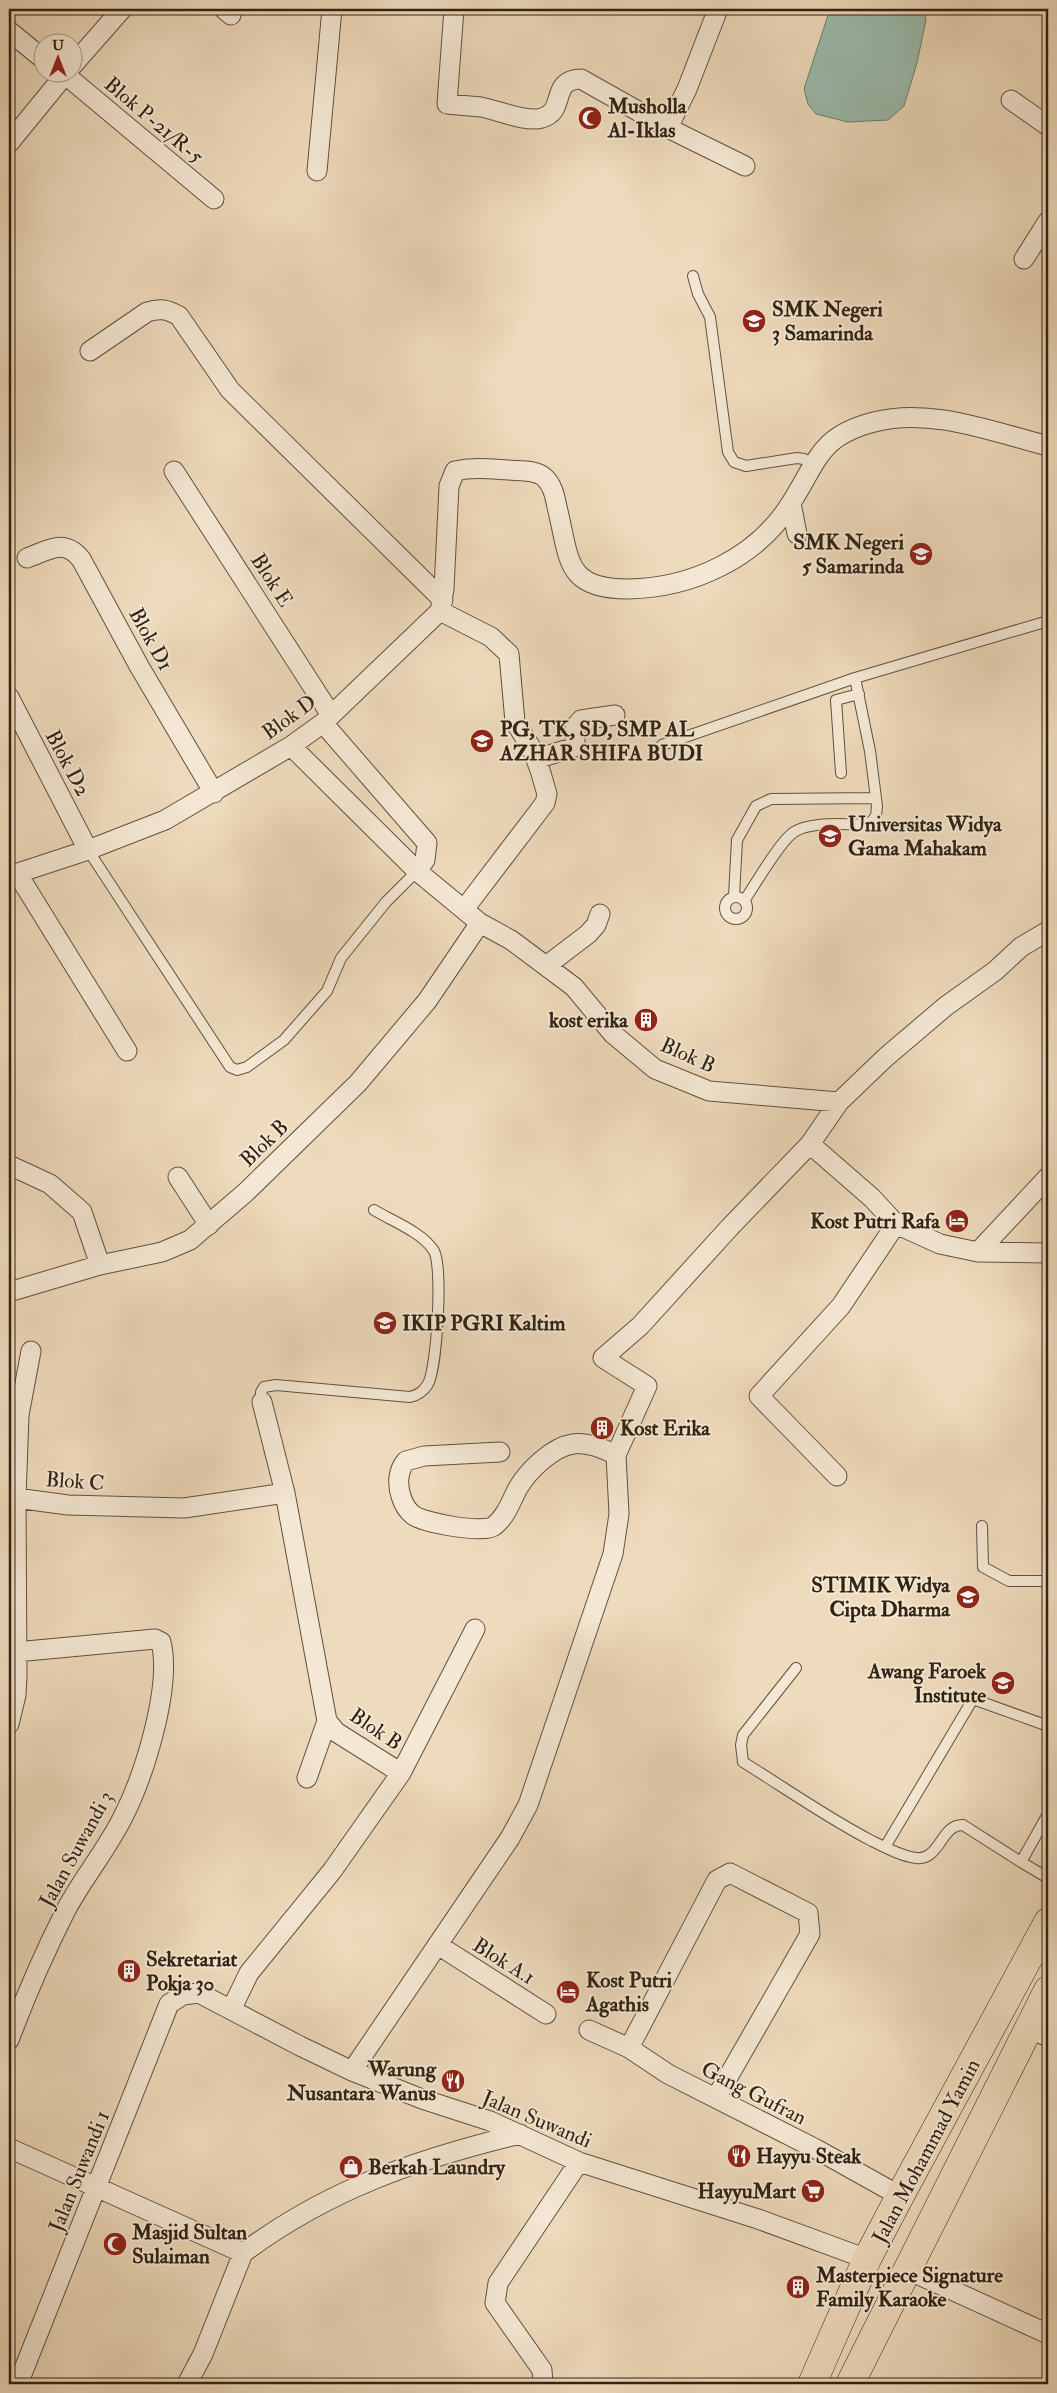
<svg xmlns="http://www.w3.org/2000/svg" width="1057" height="2393" viewBox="0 0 1057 2393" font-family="'IM FELL Double Pica',serif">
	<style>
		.water { fill: #9abbad; stroke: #707e70 }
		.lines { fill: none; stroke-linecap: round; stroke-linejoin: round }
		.lane-casing { stroke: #60513e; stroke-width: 12 }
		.street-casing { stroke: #60513e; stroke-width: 21 }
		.primary-casing { stroke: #302314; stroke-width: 29 }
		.lane { stroke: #f4e7d3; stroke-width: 10 }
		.street { stroke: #f4e7d3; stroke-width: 19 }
		.primary { stroke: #eedabc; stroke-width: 28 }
		.labels { text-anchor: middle; stroke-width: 4; stroke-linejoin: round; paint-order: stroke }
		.poi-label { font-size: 21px; font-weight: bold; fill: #302314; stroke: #f4e7d3; text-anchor: start }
		.street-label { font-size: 21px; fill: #302314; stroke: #f4e7d3 }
	</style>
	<rect width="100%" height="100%" fill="#eedabc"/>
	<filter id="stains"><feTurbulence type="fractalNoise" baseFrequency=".004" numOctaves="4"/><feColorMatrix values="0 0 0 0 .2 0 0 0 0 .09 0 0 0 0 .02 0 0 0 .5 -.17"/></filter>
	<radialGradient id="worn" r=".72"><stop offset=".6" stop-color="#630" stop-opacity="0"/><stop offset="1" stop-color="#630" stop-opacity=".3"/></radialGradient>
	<path class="water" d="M830,9H924L926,20L917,63L904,106L888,120L848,122L816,114L808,104L804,89Z"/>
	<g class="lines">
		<g class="lane-casing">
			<path id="lane" d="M693,276L698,294L710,317L728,452L734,462L746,466L797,458L804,459L812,464
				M662,745L855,678L1048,621
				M841,773L836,700L859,694
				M88,850L230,1067L237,1070L247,1067L284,1040L327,991L341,958L386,902L417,871
				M734,896L737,840L756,806L771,799L875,798
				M725 908a11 11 0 1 1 22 0a11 11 0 1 1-22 0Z
				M744,901C755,885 780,841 794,832C812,821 843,825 864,824L871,822L876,816L877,806L870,751L855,678
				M262,1402L261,1392L264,1387L276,1385L410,1397C418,1395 423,1392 428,1384C437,1367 443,1268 434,1251C422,1232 392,1221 374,1210
				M982,1526L983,1567L1009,1581H1048
				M796,1668L743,1735L741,1745L743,1762C785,1788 826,1817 870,1840C884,1847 901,1856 916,1858C940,1861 941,1824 963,1825L1021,1862
				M1048,1814L1021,1862L1048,1878
				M885,1847L973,1699L1048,1726"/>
		</g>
		<g class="street-casing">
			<path id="street" d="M224,9L231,15
				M454,9L447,104C458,105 470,106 481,107C497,110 527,123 542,118C567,111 549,80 581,79L668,128L745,166
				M9,31L42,58
				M72,66L122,9
				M62,72L214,199
				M1011,100L1048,126
				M668,128L687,89L718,9
				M9,143L67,72
				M317,171L332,9
				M1024,259L1048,221
				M90,351L147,312C160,308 167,309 179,316L230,390L443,600
				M174,471L331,715
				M791,503L797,534
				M27,558C49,550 64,538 81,559L139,666L214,793
				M440,611L491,637L509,654L515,722L532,749L540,770L547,794L545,803L465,908
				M9,697L88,850
				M323,723L427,843L425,860L417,871
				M291,746L417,871L480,923L511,940L574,987L613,1034L655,1069L709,1091L839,1102
				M536,759L575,747V727L581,720L615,715
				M17,873L127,1051
				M9,876L88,850L165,820L291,746L323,723L440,611L444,589L449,486L455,471C473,467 490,469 508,470C518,471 535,469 544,477C553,485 555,497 557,507C570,559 564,589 628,589C692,588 757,558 791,503C818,461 819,436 874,422C931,407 993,432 1048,446
				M546,966L588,934L596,925L600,914
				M810,1144L872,1198L896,1224L940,1244L978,1252L1048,1253
				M9,1165L50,1184L82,1212L100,1265
				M178,1177L209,1225
				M978,1252L1048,1177
				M9,1292L100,1265L162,1252L190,1240L245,1193L358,1083L427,1001L480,923
				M500,1452L424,1456L406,1461C398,1470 397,1484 401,1496C403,1503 408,1511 413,1515C424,1523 484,1534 494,1526C506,1517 511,1501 518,1488C528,1471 552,1447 573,1444C586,1442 604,1449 616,1455
				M837,1476L759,1396L841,1306L896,1224
				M16,1498L19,1415L31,1351
				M9,1724L16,1695L17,1676L16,1498L68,1505L184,1508L285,1493
				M401,1773L475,1629
				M307,1778L327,1721
				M438,1945L546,2014
				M231,2010L249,1973L332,1871L401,1773L336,1732L327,1721L285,1493L262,1402
				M1029,2028L1048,2037
				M589,2030L629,2048L668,2074L816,2149L900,2196
				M9,2040C26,1995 45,1951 67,1908C84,1877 107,1849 123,1817C144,1776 172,1687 161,1642L155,1639L16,1652
				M629,2048L717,1880L730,1873L808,1913L810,1934L716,2098
				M352,2071L510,1838L528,1805L613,1554L619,1514L616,1455L647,1386L603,1358L640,1326L730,1227L810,1144L839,1102L886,1057L946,1006L995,971L1021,947L1048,931
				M9,2148L243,2253C329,2189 417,2159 520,2134
				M908,2270L1048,2334
				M18,2384L169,2004L183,1995L199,1993L300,2046L352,2071L422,2099L490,2121L579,2162L758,2219L867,2259
				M187,2384L203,2354L243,2253
				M543,2384L542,2370L495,2303L498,2283L579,2162"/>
		</g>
		<g class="primary-casing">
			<path id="primary" d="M812,2384L867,2259L900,2196L1048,1922
				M850,2384L1048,1990"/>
		</g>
		<use href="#lane" class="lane"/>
		<use href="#street" class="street"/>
		<use href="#primary" class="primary"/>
	</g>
	<defs>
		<g id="mosque-disc" transform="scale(1.25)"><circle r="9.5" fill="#8f2418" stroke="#f4e7d3"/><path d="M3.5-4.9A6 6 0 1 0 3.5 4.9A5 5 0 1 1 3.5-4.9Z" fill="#fff"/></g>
		<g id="school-disc" transform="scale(1.25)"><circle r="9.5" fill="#8f2418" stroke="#f4e7d3"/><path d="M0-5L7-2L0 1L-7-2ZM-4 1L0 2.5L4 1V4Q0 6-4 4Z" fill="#fff"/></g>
		<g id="university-disc" transform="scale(1.25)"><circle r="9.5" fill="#8f2418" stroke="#f4e7d3"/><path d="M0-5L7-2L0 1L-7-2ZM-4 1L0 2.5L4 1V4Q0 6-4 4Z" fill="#fff"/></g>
		<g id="building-disc" transform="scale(1.25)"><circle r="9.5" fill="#8f2418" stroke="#f4e7d3"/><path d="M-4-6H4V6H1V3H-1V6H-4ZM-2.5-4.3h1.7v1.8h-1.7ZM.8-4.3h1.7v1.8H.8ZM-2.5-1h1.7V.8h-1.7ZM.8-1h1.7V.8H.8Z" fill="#fff"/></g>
		<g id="hotel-disc" transform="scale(1.25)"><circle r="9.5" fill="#8f2418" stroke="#f4e7d3"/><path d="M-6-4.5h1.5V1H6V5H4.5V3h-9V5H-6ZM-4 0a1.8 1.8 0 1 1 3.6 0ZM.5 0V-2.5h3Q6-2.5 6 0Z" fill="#fff"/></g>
		<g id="restaurant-disc" transform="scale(1.25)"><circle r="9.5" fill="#8f2418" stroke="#f4e7d3"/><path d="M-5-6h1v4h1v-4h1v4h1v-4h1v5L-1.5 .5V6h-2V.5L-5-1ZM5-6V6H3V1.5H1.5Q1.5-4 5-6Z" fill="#fff"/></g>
		<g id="shop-disc" transform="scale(1.25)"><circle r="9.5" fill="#8f2418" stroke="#f4e7d3"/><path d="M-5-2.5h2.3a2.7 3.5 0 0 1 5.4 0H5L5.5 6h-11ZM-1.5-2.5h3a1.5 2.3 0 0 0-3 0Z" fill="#fff"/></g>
		<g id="supermarket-disc" transform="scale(1.25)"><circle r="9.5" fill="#8f2418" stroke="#f4e7d3"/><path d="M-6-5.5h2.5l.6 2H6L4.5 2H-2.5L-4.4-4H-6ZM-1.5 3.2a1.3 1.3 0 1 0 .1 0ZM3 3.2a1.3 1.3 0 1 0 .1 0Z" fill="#fff"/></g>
	</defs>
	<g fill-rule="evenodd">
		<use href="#mosque-disc" x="590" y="118"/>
		<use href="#school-disc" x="754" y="321"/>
		<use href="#school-disc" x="921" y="554"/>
		<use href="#school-disc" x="482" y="741"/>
		<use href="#university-disc" x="830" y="836"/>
		<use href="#building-disc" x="646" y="1020"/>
		<use href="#hotel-disc" x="957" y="1221"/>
		<use href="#university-disc" x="385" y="1323"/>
		<use href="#building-disc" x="602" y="1428"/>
		<use href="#university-disc" x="968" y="1597"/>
		<use href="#university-disc" x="1003" y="1683"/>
		<use href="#building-disc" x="129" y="1971"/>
		<use href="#hotel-disc" x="568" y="1992"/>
		<use href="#restaurant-disc" x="453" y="2081"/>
		<use href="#restaurant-disc" x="739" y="2156"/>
		<use href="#shop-disc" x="351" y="2167"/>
		<use href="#supermarket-disc" x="813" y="2191"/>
		<use href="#mosque-disc" x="115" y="2244"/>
		<use href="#building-disc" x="798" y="2287"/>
	</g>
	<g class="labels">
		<g class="poi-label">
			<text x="608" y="113">Musholla<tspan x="608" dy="24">Al-Iklas</tspan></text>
			<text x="772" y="316">SMK Negeri<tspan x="772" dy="24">3 Samarinda</tspan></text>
			<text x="904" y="549" text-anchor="end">SMK Negeri<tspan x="904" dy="24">5 Samarinda</tspan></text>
			<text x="500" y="736">PG, TK, SD, SMP AL<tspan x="500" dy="24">AZHAR SHIFA BUDI</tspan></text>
			<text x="848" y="831">Universitas Widya<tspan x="848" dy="24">Gama Mahakam</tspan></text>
			<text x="628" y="1027" text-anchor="end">kost erika</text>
			<text x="940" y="1228" text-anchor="end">Kost Putri Rafa</text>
			<text x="402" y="1330">IKIP PGRI Kaltim</text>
			<text x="620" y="1435">Kost Erika</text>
			<text x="950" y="1592" text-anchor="end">STIMIK Widya<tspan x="950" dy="24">Cipta Dharma</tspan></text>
			<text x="986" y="1678" text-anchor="end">Awang Faroek<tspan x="986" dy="24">Institute</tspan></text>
			<text x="146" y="1966">Sekretariat<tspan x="146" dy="24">Pokja 30</tspan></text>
			<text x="586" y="1987">Kost Putri<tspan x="586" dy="24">Agathis</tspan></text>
			<text x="436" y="2076" text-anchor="end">Warung<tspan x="436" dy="24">Nusantara Wanus</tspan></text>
			<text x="756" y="2163">Hayyu Steak</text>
			<text x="368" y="2174">Berkah Laundry</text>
			<text x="796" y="2198" text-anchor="end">HayyuMart</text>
			<text x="132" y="2239">Masjid Sultan<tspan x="132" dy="24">Sulaiman</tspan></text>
			<text x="816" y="2282">Masterpiece Signature<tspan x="816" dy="24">Family Karaoke</tspan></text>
		</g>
		<g class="street-label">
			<text transform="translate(154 120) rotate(40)" y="7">Blok P-21/R-5</text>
			<text transform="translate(272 580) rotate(57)" y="7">Blok E</text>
			<text transform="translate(151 639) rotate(61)" y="7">Blok D1</text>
			<text transform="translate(289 717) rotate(-36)" y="7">Blok D</text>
			<text transform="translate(68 763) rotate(62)" y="7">Blok D2</text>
			<text transform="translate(688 1055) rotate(24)" y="7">Blok B</text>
			<text transform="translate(264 1143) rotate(-44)" y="7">Blok B</text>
			<text transform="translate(75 1481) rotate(4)" y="7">Blok C</text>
			<text transform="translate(376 1729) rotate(34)" y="7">Blok B</text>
			<text transform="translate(76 1849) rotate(-61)" y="7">Jalan Suwandi 3</text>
			<text transform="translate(504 1961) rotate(32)" y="7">Blok A.1</text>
			<text transform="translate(754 2093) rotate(27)" y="7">Gang Gufran</text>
			<text transform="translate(537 2119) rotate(23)" y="7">Jalan Suwandi</text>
			<text transform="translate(926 2151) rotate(-62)" y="7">Jalan Mohammad Yamin</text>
			<text transform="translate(79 2171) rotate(-68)" y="7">Jalan Suwandi 1</text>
		</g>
	</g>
	<rect width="1057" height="2393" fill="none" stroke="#eedabc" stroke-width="30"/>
	<rect x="10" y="10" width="1037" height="2373" fill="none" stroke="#302314" stroke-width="2.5"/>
	<rect x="15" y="15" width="1027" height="2363" fill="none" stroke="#302314"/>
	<g transform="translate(58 58)"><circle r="24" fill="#f4e7d3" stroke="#a69987"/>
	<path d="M0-4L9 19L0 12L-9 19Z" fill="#8f2418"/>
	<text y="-8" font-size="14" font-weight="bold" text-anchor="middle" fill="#302314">U</text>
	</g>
	<rect width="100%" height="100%" filter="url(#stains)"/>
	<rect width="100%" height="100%" fill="url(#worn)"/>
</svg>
